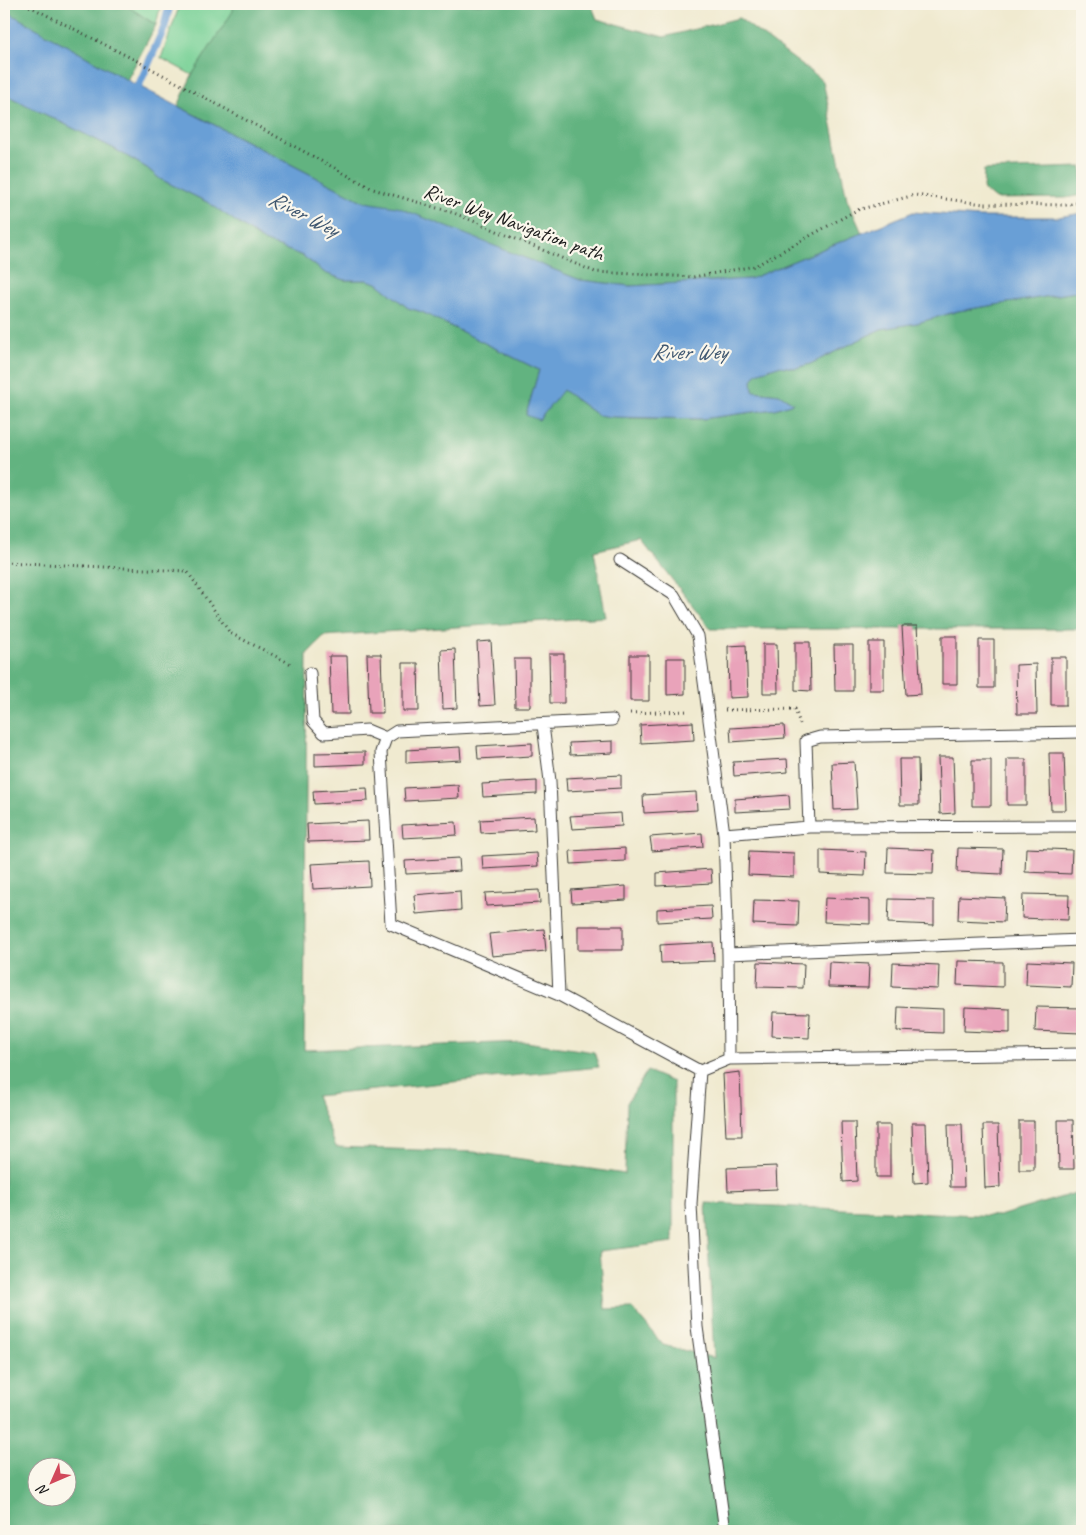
<svg xmlns="http://www.w3.org/2000/svg" width="1086" height="1535" viewBox="0 0 1086 1535" font-family="Caveat,sans-serif">
	<style>
		.green { fill: #79d197; stroke: #4a765a }
		.forest { fill: #62b380; stroke: #3f684e; fill-rule: evenodd }
		.water { fill: #699fd6; stroke: #425e79 }
		.lines { fill: none; stroke-linecap: round; stroke-linejoin: round }
		.stream { stroke: #699fd6; stroke-width: 8 }
		.building { fill: #e9a3ba }
		.lane-casing { stroke: #3c3b37; stroke-width: 13 }
		.path { stroke: #3c3b37; stroke-width: 3; stroke-dasharray: 1 4; stroke-linecap: butt }
		.lane { stroke: #fff; stroke-width: 11 }
		.labels { text-anchor: middle; stroke-width: 4.5; stroke-linejoin: round; paint-order: stroke }
		.street-label { font-size: 21px; fill: #1c1c1c; stroke: #fbf7ec }
		.water-label { font-size: 22px; font-style: italic; fill: #3f5770; stroke: #fbf7ec }
	</style>
	<rect width="100%" height="100%" fill="#fbf7ec"/>
	<filter id="ink" filterUnits="userSpaceOnUse"><feTurbulence type="fractalNoise" baseFrequency=".02" numOctaves="2"/><feDisplacementMap in="SourceGraphic" scale="10" xChannelSelector="R" yChannelSelector="G"/><feConvolveMatrix kernelMatrix="1 2 1 2 8 2 1 2 1" color-interpolation-filters="sRGB"/></filter>
	<filter id="wash" filterUnits="userSpaceOnUse"><feTurbulence type="fractalNoise" baseFrequency=".0096" numOctaves="4" result="noise"/><feDisplacementMap in="SourceGraphic" scale="20" xChannelSelector="R" yChannelSelector="G"/><feGaussianBlur stdDeviation="1.12" result="paint"/><feColorMatrix in="noise" values="0 0 0 0 0 0 0 0 0 0 0 0 0 0 0 0 0 1.4 0 .05"/><feComposite in="paint" operator="in"/></filter>
	<g filter="url(#wash)">
		<rect width="100%" height="100%" fill="#f0ead0"/>
		<path class="green" d="M124,4H161L156,25Z
			M180,4H233L234,11L192,75L161,58Z"/>
		<path class="forest" d="M4,4H124L156,25L127,80L4,10Z
			M233,4H591L597,19L664,37L739,18L823,81L847,199L862,233L750,279L630,286L580,280L397,208L364,202L178,106L192,75L233,11Z
			M4,94L113,148L147,168L160,179L209,203L264,241L303,256L325,273L345,280H367L377,283L408,308L422,312L539,370L526,415L563,390L597,415L629,418L702,419L775,409L793,403L779,394L753,391L752,380L756,373L778,366L796,368L810,364L881,329L917,323L958,311L1082,291V629H711L641,540L594,551L606,617L324,636L307,654L304,1050L526,1042L594,1052L599,1067L316,1096L336,1147L474,1152L625,1174L627,1103L647,1071L673,1082V1242L600,1251L605,1309L632,1308L663,1345L714,1358L706,1203L999,1216L1082,1191V1531H4ZM38,1468H68V1498H38Z
			M1082,167V195L1066,198L995,199L983,189L984,170Z"/>
		<path class="water" d="M4,10L127,80L364,202L397,207L580,280L630,286L750,279L913,212L979,217H1058L1082,213V291L958,311L917,323L881,329L810,364L796,368L778,366L757,373L752,380L753,391L779,394L793,403L775,409L702,419L612,417L597,415L563,390L539,420L526,415L539,370L422,312L408,308L377,283L367,280H345L325,273L303,256L264,241L209,203L160,179L147,168L113,148L4,94Z"/>
		<g class="lines">
			<path class="stream" d="M135,94L164,28L170,4"/>
		</g>
		<g id="blocks">
			<path class="building" d="M902,626H917L921,694L906,695Z
				M942,636H957V684H942Z
				M979,640H994V688H979Z
				M491,641L495,705L480,706L477,642Z
				M795,642H810L811,691L795,690Z
				M869,642H884V690H869Z
				M763,644H777L778,693H763Z
				M746,645L748,697L729,698L728,646Z
				M834,645H853V691H835Z
				M455,649L457,708L443,709L441,650Z
				M367,654H381L383,713H369Z
				M549,654H564V703H550Z
				M630,655H649V701H630Z
				M329,656H347L349,714H331Z
				M1051,657H1066V705H1051Z
				M667,658H685V694L667,695Z
				M514,659H530V707H515Z
				M403,663H418L419,711H403Z
				M1036,664L1037,714H1017L1016,665Z
				M693,722L694,740L641,743L640,725Z
				M784,725L785,738L731,742L730,728Z
				M613,741V753L570,755L569,743Z
				M532,743V756L478,759L477,746Z
				M460,747L461,760L406,763V750Z
				M365,752V764L315,766V753Z
				M1049,753H1064L1066,810H1051Z
				M938,757H953L955,813L940,814Z
				M787,759L788,772L734,776L733,762Z
				M899,759H918L919,805H900Z
				M1007,759H1026V805H1007Z
				M972,760H991V806H972Z
				M854,762L857,809L834,810L832,763Z
				M621,775V788L567,791L566,778Z
				M537,781V794L483,797L482,784Z
				M458,785L459,798L405,801L404,788Z
				M367,788L368,801L314,804L313,791Z
				M696,792L697,810L644,813L643,795Z
				M789,795L790,809L735,812V799Z
				M621,813L622,826L572,829L570,816Z
				M534,817L535,830L481,833L480,820Z
				M368,821L369,840L308,842L307,824Z
				M456,822L457,835L403,838L402,825Z
				M702,833L703,847L652,851L650,837Z
				M625,848V861L571,864L570,851Z
				M888,848L934,850L933,874L887,873Z
				M958,848L1003,849L1002,874L957,872Z
				M1026,848L1072,850L1071,874L1025,872Z
				M820,850L866,852L865,876L820,874Z
				M749,851L794,853V877L748,875Z
				M537,853L538,866L483,869L482,856Z
				M459,858L460,871L406,874L405,861Z
				M369,861L370,886L313,889L311,864Z
				M711,869L712,883L657,886V873Z
				M626,886V900L572,903L571,890Z
				M539,890L540,903L486,906L485,893Z
				M460,891L461,910L416,914L414,895Z
				M1023,894L1069,895L1068,920L1022,918Z
				M959,896L1005,898L1004,922L958,920Z
				M825,898L870,900V924L824,922Z
				M889,899L934,900V925L888,923Z
				M754,900L799,901L798,926L753,924Z
				M711,906L712,919L657,922V909Z
				M578,926H623V950H578Z
				M544,929L546,951L492,956L489,934Z
				M713,942L714,961L661,963L660,945Z
				M958,961L1003,962V987L957,985Z
				M1027,961L1072,963L1071,987L1026,985Z
				M758,962L804,964L803,988L757,987Z
				M829,962L869,964L868,988L828,987Z
				M893,963L939,965L938,989L892,987Z
				M898,1007L943,1009V1033L897,1031Z
				M965,1007L1010,1009V1033L964,1031Z
				M1036,1007L1081,1008L1080,1033L1035,1031Z
				M773,1012L810,1013L809,1038L772,1036Z
				M740,1072L742,1136H726L723,1074Z
				M1058,1120H1073L1074,1169H1059Z
				M1019,1121H1034V1170H1019Z
				M841,1122H855L857,1181L843,1182Z
				M912,1123H926L928,1182L914,1183Z
				M948,1124H962L964,1187H950Z
				M876,1125H890V1177H876Z
				M983,1125H998L1000,1187L985,1188Z
				M776,1166L777,1189L728,1191L727,1168Z"/>
		</g>
	</g>
	<g filter="url(#ink)">
		<use href="#blocks" fill-opacity="0" stroke="#3c3b37" stroke-width="1"/>
		<g class="lines">
			<g class="lane-casing">
				<path id="lane" d="M310,673L313,721L324,733L367,730L386,738
					M612,720L397,731L386,738L381,752L391,924L559,995L700,1071L729,1059L728,954L724,834L698,636L674,595L620,560
					M543,725L550,781L559,995
					M809,827L806,741L820,737L1082,732
					M724,834L809,827L1082,826
					M728,954L1082,940
					M729,1059L1082,1054
					M700,1071L691,1204L697,1327L725,1531"/>
			</g>
			<path class="path" d="M25,4L139,62L373,189L454,213L595,272L693,277L755,266L857,210L915,195L984,204L1066,205L1082,202
				M4,562L187,571L230,633L293,665
				M725,710L795,709L800,724
				M630,713L689,711"/>
			<use href="#lane" class="lane"/>
		</g>
	</g>
	<g class="labels">
		<g class="street-label">
			<text transform="translate(514 222) rotate(20)" y="7">River Wey Navigation path</text>
		</g>
		<g class="water-label">
			<text transform="translate(304 213) rotate(27)" y="8">River Wey</text>
			<text x="689" y="359">River Wey</text>
		</g>
	</g>
	<rect width="1086" height="1535" fill="none" stroke="#fbf7ec" stroke-width="20"/>
	<g transform="translate(52 1482) rotate(225)"><circle r="24" fill="#fbf7ec" stroke="#a29f99"/>
	<path d="M0-4L9 19L0 12L-9 19Z" fill="#d1495b"/>
	<text y="-8" font-size="14" font-weight="bold" text-anchor="middle" fill="#1c1c1c">N</text>
	</g>
</svg>
